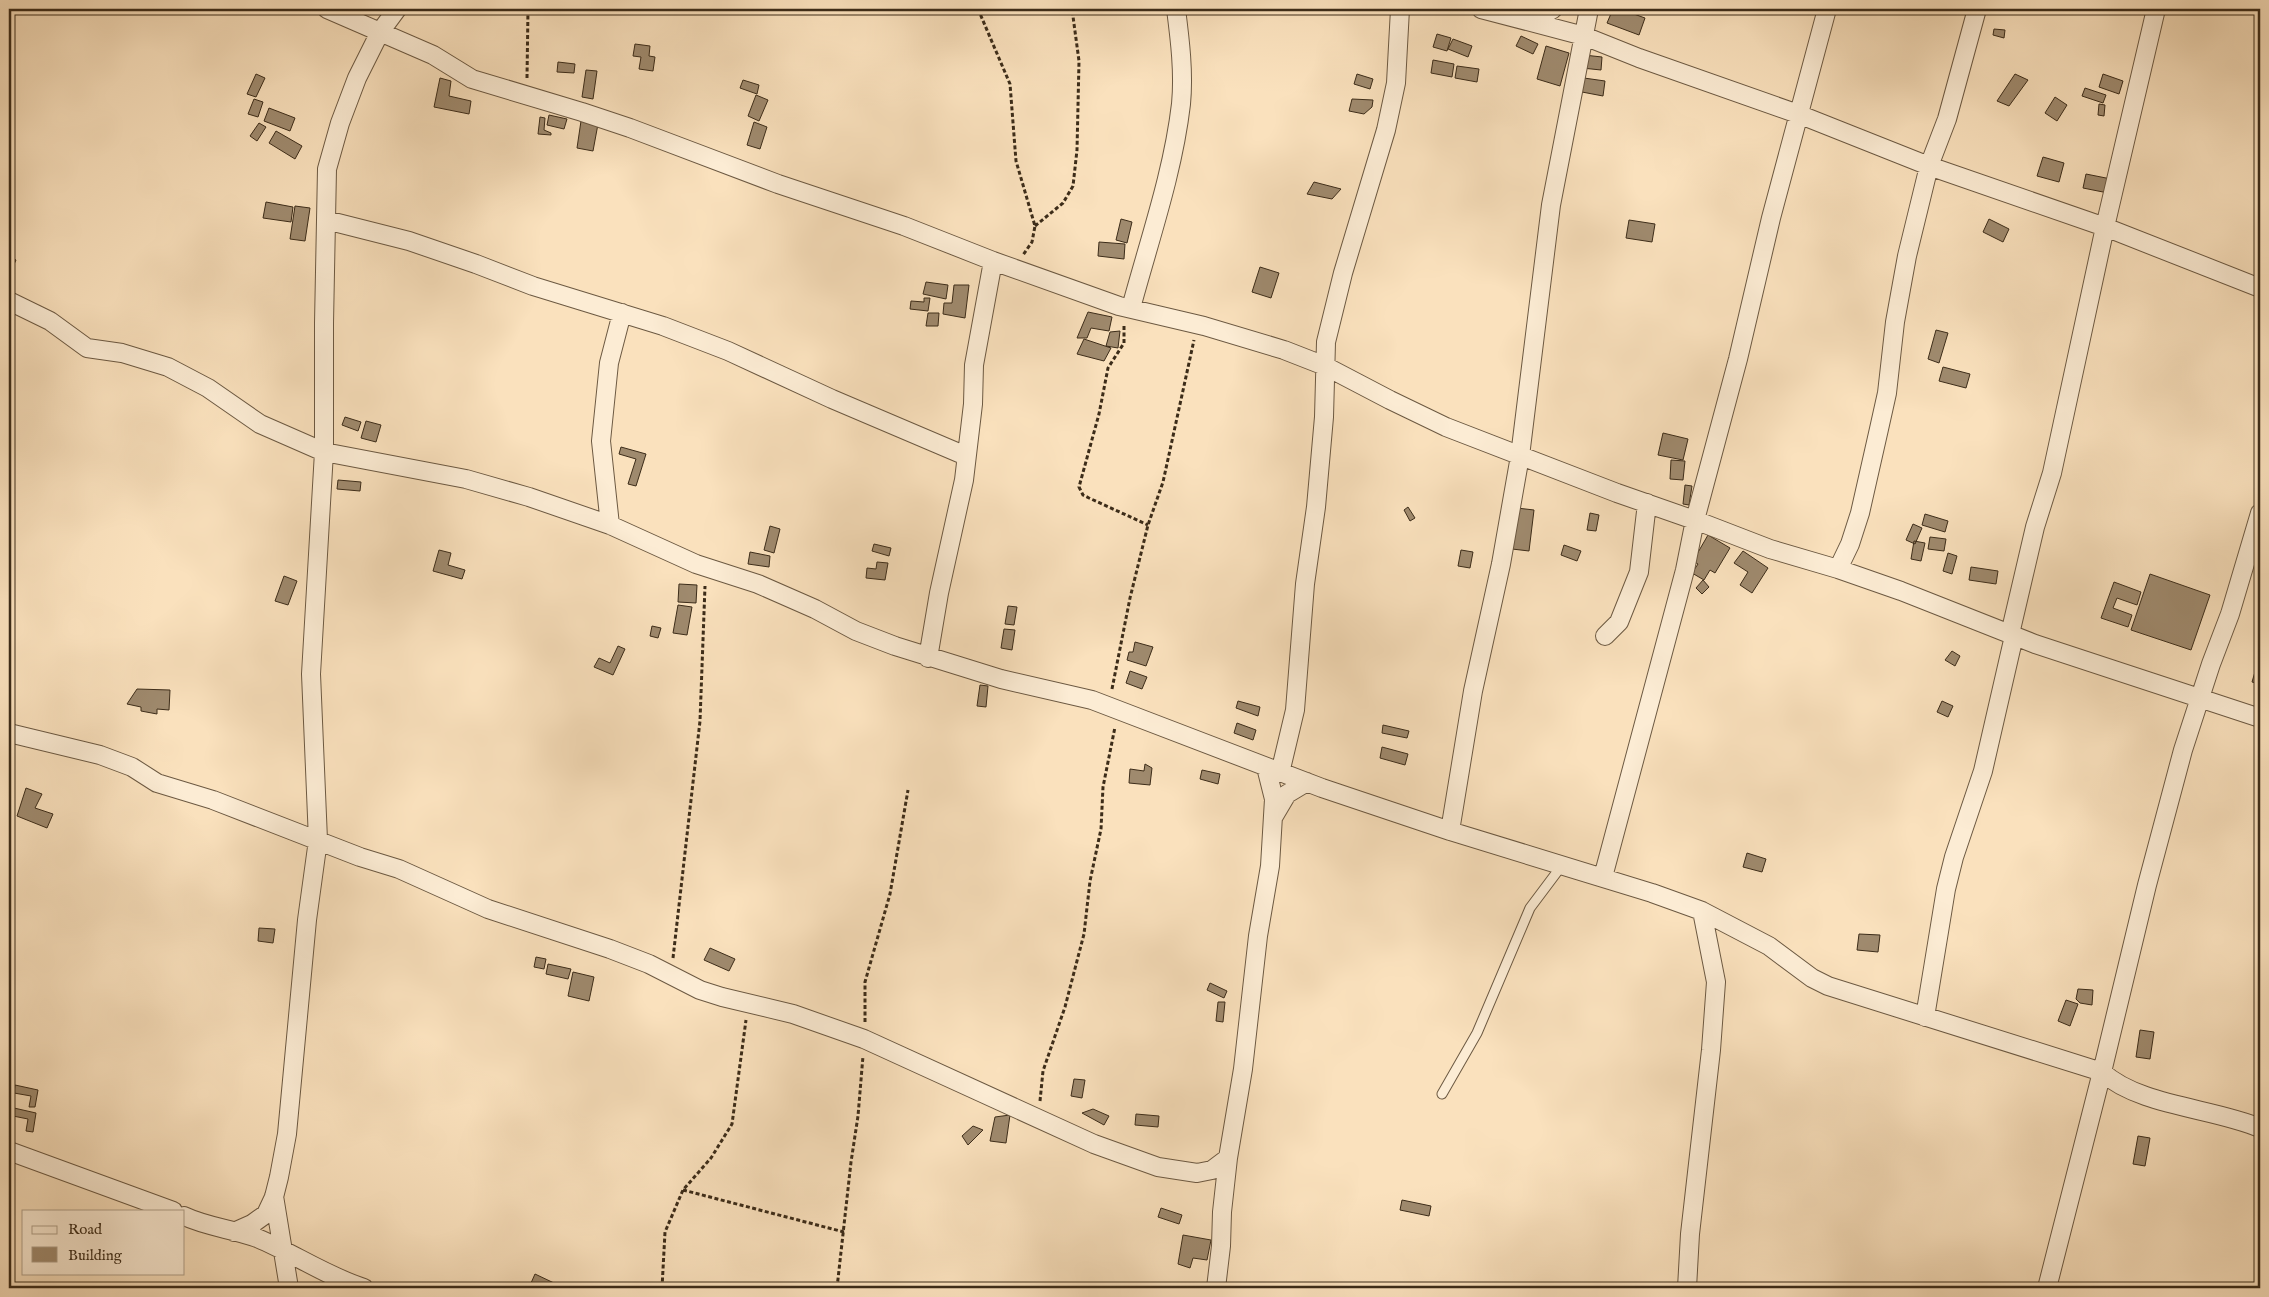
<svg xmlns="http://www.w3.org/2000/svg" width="2269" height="1297" viewBox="0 0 2269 1297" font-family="'IM FELL English',serif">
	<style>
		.building { fill: #9f8a6e; stroke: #3c2c19 }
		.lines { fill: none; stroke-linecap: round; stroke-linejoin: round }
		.lane-casing { stroke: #6c5942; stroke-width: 11 }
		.street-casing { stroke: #6c5942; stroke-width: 20 }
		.path { stroke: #3c2c19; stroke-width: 3; stroke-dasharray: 4 2.5; stroke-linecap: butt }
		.lane { stroke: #fcecd4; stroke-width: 9 }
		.street { stroke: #fcecd4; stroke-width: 18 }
	</style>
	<rect width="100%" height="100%" fill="#fae1bd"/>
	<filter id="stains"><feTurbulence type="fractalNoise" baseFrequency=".004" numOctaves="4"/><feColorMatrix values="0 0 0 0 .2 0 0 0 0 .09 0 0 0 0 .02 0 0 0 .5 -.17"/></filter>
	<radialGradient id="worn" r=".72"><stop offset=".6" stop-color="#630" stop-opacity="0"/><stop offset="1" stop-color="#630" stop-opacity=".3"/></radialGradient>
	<path class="building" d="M1613,9H1620L1645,18L1639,35L1607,23Z
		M1994,29L2005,30L2004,38L1993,35Z
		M1437,34L1451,38L1447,51L1433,47Z
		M1521,36L1538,44L1533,54L1516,46Z
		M1453,39L1472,46L1468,57L1448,49Z
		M635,44L650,46L649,56L655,57L653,71L639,69L641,57L633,56Z
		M1546,46L1569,53L1560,86L1537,79Z
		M1584,55L1602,57L1601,70L1582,68Z
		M1433,60L1454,64L1452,77L1431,73Z
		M558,62L575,64L574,73L557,72Z
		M1457,66L1479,69L1477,82L1455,78Z
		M586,70L597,71L593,99L582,97Z
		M256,74L265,78L256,97L247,94Z
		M1357,74L1373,79L1370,89L1354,84Z
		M2015,74L2028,80L2009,106L1997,101Z
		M2103,74L2123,81L2119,94L2099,87Z
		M440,78L451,81L449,96L471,101L469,114L434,107Z
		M1584,78L1605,81L1603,96L1582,92Z
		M743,80L759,85L757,94L740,88Z
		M2085,88L2106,95L2103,103L2082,96Z
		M756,95L768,100L759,121L748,116Z
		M2055,97L2067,105L2057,121L2045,113Z
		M254,99L263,102L258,117L248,114Z
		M1352,99L1373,100L1372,107L1364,114L1349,111Z
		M2099,104L2105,105L2104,116L2098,115Z
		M269,108L295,118L290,131L264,121Z
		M549,115L567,119L564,129L547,125Z
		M540,117L545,118L544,130L551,133V135L538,134Z
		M581,121L598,124L593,151L577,148Z
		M754,122L767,127L760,149L747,145Z
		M259,123L266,127L257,141L250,136Z
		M276,131L302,146L295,159L269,143Z
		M2043,157L2064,163L2059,182L2037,176Z
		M2086,174L2111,179L2108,193L2083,188Z
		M1314,182L1341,189L1332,199L1307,194Z
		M266,202L293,207L291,222L263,218Z
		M295,206L310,208L305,241L290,239Z
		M1121,219L1132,222L1127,243L1116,240Z
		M1989,219L2009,229L2003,242L1983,232Z
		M1629,220L1655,224L1652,242L1626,238Z
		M1099,242L1125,244L1124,259L1098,256Z
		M9,256L16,260L9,275Z
		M1260,267L1279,273L1271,298L1252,292Z
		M926,282L948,285L946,299L923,294Z
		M954,285H969L965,318L943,314L944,303H952Z
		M924,298H930L928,311L910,309L911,301L924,302Z
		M1088,312L1112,317L1109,331L1091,328L1087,338H1077Z
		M928,313H939L938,326H926Z
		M1936,330L1948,333L1939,363L1928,359Z
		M1120,331L1118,348L1106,346L1110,332Z
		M1084,339L1111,348L1104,361L1077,354Z
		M1943,367L1970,374L1966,388L1939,381Z
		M345,417L361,422L358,431L342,425Z
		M366,421L381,425L376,442L361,438Z
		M1663,433L1688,439L1683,460L1658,455Z
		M621,447L646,454L636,486L628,484L636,459L619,454Z
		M1671,460L1685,461L1683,480L1670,479Z
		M338,480L361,482L360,491L337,489Z
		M1685,485L1692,486L1689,505L1683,504Z
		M1408,507L1415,518L1410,521L1404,510Z
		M1517,508L1534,510L1529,551L1512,549Z
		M1590,513L1599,515L1596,531L1587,530Z
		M1925,514L1948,521L1945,532L1922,525Z
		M1913,524L1922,528L1915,544L1906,540Z
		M770,526L780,529L774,553L764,550Z
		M1708,535L1730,548L1715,573L1710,570L1704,580L1692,573L1698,564L1693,561Z
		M1930,537L1946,539L1944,551L1928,549Z
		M1914,541L1925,543L1921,561L1911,559Z
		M874,544L891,548L889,556L872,551Z
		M1564,545L1581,551L1577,561L1561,555Z
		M439,550L451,553L448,565L465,570L462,579L433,571Z
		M1461,550L1473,552L1470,568L1458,566Z
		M1743,551L1768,568L1752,593L1740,585L1748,572L1734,563Z
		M750,552L770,556L769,567L748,564Z
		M1948,553L1957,556L1952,574L1943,571Z
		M877,562L888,563L885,580L866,578L867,568L876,569Z
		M1971,567L1998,571L1996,584L1969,580Z
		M2150,574L2210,595L2191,650L2131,630Z
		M284,576L297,581L288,605L275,601Z
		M1703,580L1709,587L1702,594L1696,588Z
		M2114,582L2141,592L2137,605L2117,598L2113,608L2132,615L2128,627L2101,618Z
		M679,584L697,585L696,603L678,602Z
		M678,605L692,607L687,635L673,633Z
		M1008,606L1017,607L1014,625L1005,624Z
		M652,626L661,628L658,638L650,636Z
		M1004,629L1015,630L1012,650L1001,648Z
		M1135,642L1153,647L1146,666L1127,660L1129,652H1133Z
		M618,646L625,649L613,675L594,667L599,658L610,663Z
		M1952,651L1960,656L1955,666L1945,660Z
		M2260,655V684L2252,682Z
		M1130,671L1147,677L1142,689L1126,683Z
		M980,685L988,686L986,707L977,706Z
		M137,689L170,690L169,710L157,709V714L141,711V707L127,704Z
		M1238,701L1260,707L1258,716L1236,708Z
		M1942,701L1953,706L1948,717L1937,712Z
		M1237,723L1256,730L1253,740L1234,733Z
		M1383,725L1409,731L1407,738L1382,733Z
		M1382,747L1408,754L1405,765L1380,758Z
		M1145,764L1152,768L1150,785L1129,783L1130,769L1144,771Z
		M1202,770L1220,774L1218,784L1200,779Z
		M26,788L42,794L35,808L53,814L47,828L17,816Z
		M1747,853L1766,859L1762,872L1743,867Z
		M259,928L275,929L273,943L258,941Z
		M1859,934L1880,935L1878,952L1857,950Z
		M710,948L735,959L729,971L704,960Z
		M536,957L546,959L544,969L534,967Z
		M548,964L571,969L568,979L546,974Z
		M573,972L594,977L589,1001L568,996Z
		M1210,983L1227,991L1224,998L1207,990Z
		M2078,989L2093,990L2092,1005L2080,1003L2076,999Z
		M2066,1000L2078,1004L2070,1026L2058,1021Z
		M1218,1002H1225L1223,1022L1216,1021Z
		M2140,1030L2154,1032L2150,1059L2136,1057Z
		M1074,1079L1085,1080L1082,1098L1071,1096Z
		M15,1085L38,1090L35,1107H29L31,1096L14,1093Z
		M14,1108L36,1113L33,1132L26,1131L28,1119L13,1116Z
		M1093,1109L1109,1116L1104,1125L1082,1113Z
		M1136,1114L1159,1116L1158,1127L1135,1125Z
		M1010,1115L1006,1143L990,1141L995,1117Z
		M973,1126L983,1130L968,1145L962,1136Z
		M2138,1136L2150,1138L2145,1166L2133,1164Z
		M1402,1200L1431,1206L1429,1216L1400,1210Z
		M1161,1208L1182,1215L1179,1224L1158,1217Z
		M1183,1235L1211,1240L1207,1260L1193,1258L1190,1268L1178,1264Z
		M535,1274L554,1283L552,1288H542L531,1283Z"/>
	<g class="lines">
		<g class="lane-casing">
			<path id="lane" d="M1442,1094L1477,1033L1530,908L1563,864"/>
		</g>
		<g class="street-casing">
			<path id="street" d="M327,9L433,55L472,79L582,112L630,128L778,184L904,226L993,261L1119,306L1204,326L1284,350L1325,366L1390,400L1446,427L1617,493L1700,522L1770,549L1838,569L1901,591L2035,644L2260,718
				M1481,9L1584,36L1639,58L1798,114L1929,166L2105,227L2260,288
				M1533,21L1553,9
				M326,220L409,241L476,264L533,286L663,326L728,351L832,399L966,456
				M9,301L50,321L87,348L122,353L168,367L208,388L260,424L324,452L466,479L529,497L610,525L696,564L758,584L815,609L856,631L895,646L1001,679L1092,700L1322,788L1450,831L1652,893L1702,911L1769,946L1812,978L1828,986L2102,1072C2139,1106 2213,1108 2260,1128
				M1131,308C1149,241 1173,173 1181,104C1184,73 1180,40 1176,9
				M610,525L601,441L609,363L622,313
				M1838,569L1850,544L1860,513L1879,429L1887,393L1895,322L1907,256L1929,166L1947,119L1977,9
				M2010,634L2035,527L2052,473L2105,227L2156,9
				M1605,636L1619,622L1639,572L1647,503
				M928,658L939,593L964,480L973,404L974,365L993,261
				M9,733L100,755L132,767L157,783L213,800L360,857L399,869L488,909L610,949L649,964L700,990L722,997L793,1014L864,1039L1094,1144L1158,1167L1197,1173L1212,1170L1228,1158
				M1280,773L1295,710L1305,584L1316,507L1324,417L1326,342L1343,273L1386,130L1396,83L1400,9
				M1274,816L1287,794L1307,782
				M1450,831L1473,691L1501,564L1520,456L1551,205L1589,9
				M1603,877L1685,570L1695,520L1738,359L1771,218L1827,9
				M1925,1017L1946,889L1954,857L1983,771L2014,636
				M9,1151L173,1211
				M274,1196L289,1288
				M184,1216C207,1227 233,1229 257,1238C293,1253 326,1276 364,1288
				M234,1232L252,1224L266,1214L274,1197L279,1177L287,1134L307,920L318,840L311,674L324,452V323L327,169L340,123L357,78L380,32L397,9
				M1216,1288L1221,1246L1222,1212L1228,1158L1243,1069L1258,936L1270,866L1274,799L1266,767
				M1687,1288L1690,1234L1711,1050L1716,982L1702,911
				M2047,1288L2102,1072L2147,885L2183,750L2211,664L2230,614L2260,513"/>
		</g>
		<path class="path" d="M978,9L1010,84L1016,161L1035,226L1032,242L1023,255
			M527,78L528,9
			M1035,226L1063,203L1073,186L1077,150L1079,61L1072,9
			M1124,326V343L1108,368L1099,414L1079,487L1083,495L1089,498L1148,525
			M1112,689L1130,598L1148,525L1163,482L1194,340
			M673,958L700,721L705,586
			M865,1022V982L890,894L908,790
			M1040,1101L1043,1071L1065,1007L1084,934L1090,881L1101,829L1103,787L1115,727
			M683,1190L844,1232
			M662,1288L665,1232L683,1190L711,1158L732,1124L746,1020
			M837,1288L851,1162L858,1116L863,1056"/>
		<use href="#lane" class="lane"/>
		<use href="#street" class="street"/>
	</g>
	<rect width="2269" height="1297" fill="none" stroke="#fae1bd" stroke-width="30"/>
	<rect x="10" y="10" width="2249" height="1277" fill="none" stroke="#3c2c19" stroke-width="2.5"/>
	<rect x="15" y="15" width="2239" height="1267" fill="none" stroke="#3c2c19"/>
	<rect x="22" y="1210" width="162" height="65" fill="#fcecd4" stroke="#af9f89"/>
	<rect x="32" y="1226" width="25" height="8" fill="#fcecd4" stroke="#af9f89"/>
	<text x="68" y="1234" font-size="15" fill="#3c2c19">Road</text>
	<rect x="32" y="1247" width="25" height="15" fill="#9f8a6e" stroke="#af9f89"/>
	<text x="68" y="1260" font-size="15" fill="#3c2c19">Building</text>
	<rect width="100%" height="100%" filter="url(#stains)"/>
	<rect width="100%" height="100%" fill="url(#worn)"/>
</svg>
